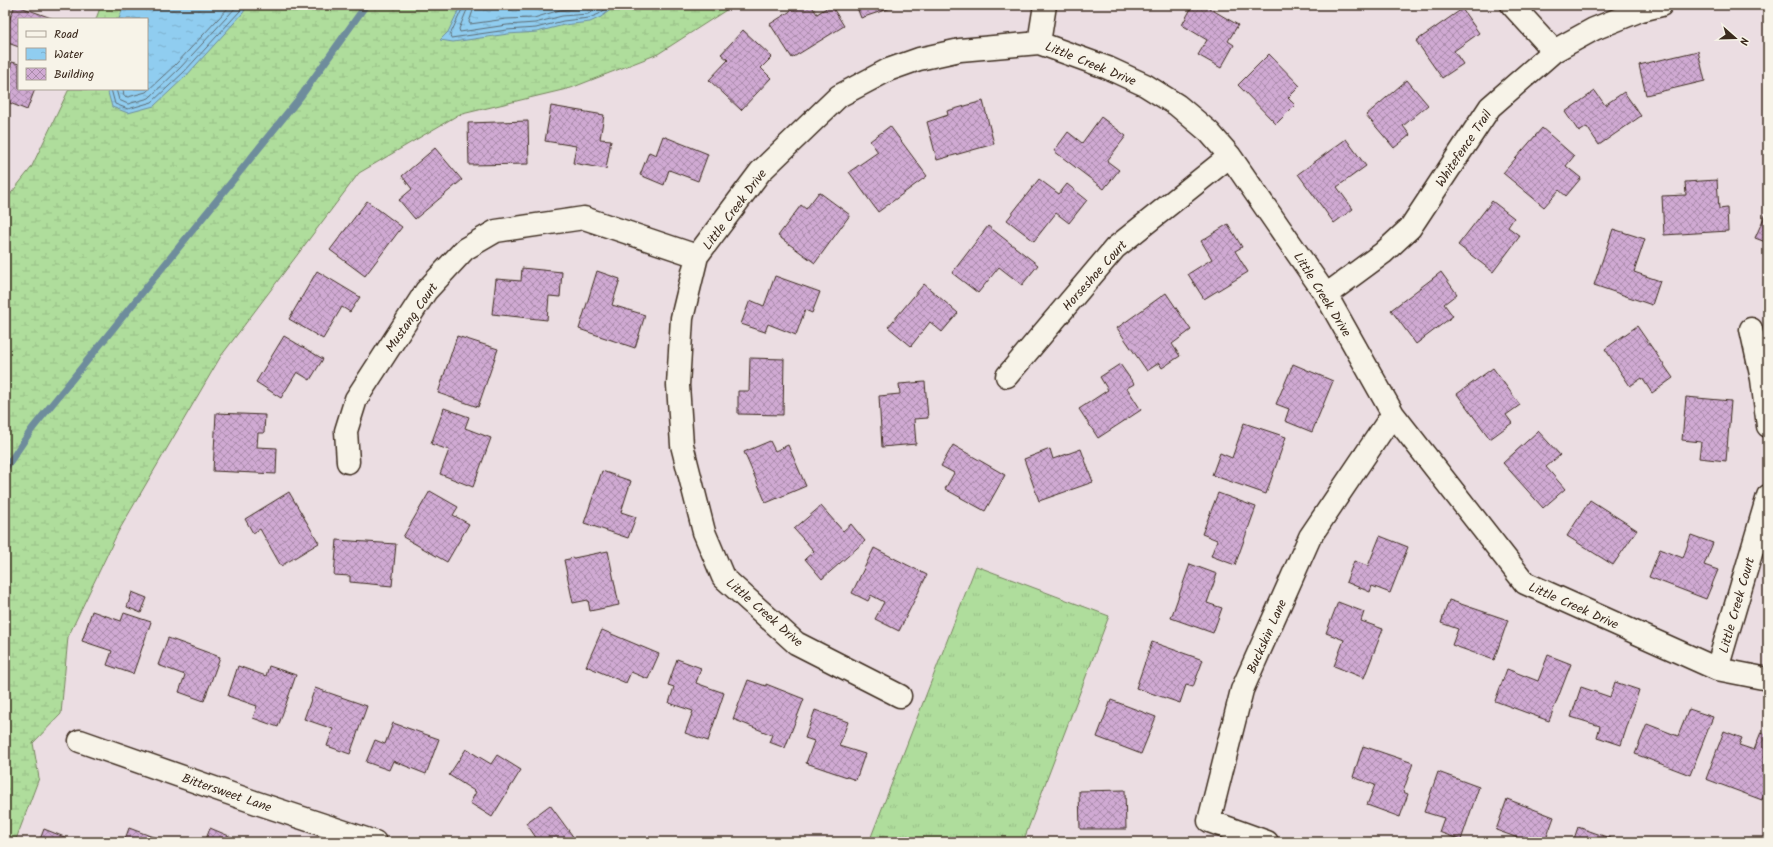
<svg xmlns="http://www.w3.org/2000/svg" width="1773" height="847" viewBox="0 0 1773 847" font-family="Kalam,sans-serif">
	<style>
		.grass { fill: url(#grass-tufts); stroke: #75845d }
		.wetland { fill: url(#wetland-marsh); stroke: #75845d }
		.water { fill: url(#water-ripples); stroke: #6e8c9c }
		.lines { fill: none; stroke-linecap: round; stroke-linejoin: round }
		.shore { stroke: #5d6b72; stroke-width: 1 }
		.stream { stroke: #6e8c9c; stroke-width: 7 }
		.building { fill: url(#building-cross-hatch); stroke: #3b2a1e }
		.street-casing { stroke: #3b2a1e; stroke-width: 25 }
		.street { stroke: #f7f3e8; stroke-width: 22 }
		.labels { text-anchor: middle; stroke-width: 3; stroke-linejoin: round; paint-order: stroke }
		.street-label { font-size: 13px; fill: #3b2a1e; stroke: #f7f3e8 }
	</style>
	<defs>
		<pattern id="grass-tufts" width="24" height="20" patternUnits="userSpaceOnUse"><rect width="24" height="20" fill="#afdd9c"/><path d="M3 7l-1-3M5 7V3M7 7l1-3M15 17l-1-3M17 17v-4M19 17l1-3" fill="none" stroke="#97be86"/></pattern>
		<pattern id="wetland-marsh" width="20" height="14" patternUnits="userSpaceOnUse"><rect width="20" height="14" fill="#afdd9c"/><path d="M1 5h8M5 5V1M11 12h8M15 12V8" fill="none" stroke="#97be86"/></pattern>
		<pattern id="water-ripples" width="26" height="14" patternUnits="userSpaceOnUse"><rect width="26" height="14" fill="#90cdf0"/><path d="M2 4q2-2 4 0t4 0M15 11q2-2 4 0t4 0" fill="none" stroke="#7db0cd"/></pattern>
		<pattern id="building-cross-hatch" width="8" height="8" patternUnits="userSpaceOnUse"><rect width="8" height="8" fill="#d0aad3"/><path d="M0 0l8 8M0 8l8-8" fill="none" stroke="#aa8bab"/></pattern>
	</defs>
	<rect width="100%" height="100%" fill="#ebdde2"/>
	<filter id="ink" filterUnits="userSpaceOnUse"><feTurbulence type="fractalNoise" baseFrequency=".025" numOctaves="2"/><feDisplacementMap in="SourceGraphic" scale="8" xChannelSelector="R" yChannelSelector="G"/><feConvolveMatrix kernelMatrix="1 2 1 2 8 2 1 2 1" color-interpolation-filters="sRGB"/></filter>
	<g filter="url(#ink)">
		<path class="grass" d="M976,566L1109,616L1023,842H869Z"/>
		<path class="wetland" d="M101,5H734L658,54L571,88L458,115L359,173L221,356L118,532L68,637L61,714L33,743L39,778L15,842H5V201L31,168L69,89H147V19H96Z"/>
		<path class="water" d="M124,5H248L243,13L187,75L154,106L128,113L112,107L107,89H147V19H119Z
			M461,5H617L601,17L590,22L564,25L537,32L508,34L453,42L440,40L448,32Z"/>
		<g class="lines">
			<path class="shore" d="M464,5L450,35L451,38L507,30L536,28L563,21L589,18L599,14L611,5
				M469,5L459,29L460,32L507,25L535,23L562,16L588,14L603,5
				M475,5L469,22L470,24L506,19L534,18L560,10L586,8L592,5
				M111,89L115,104L128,109L152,102L184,72L240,11L243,5
				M116,89L119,100L128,104L149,98L180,68L238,5
				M123,89L124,96L128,97L146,92L176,64L231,5"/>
			<path class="stream" d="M5,469L32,429L301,96L366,5"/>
		</g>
		<path class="building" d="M15,5L54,19H19V47L5,42V32Z
			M800,5H811L817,14L831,5L844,26L792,58L770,24Z
			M856,5H897V6L861,18Z
			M1193,5H1211L1209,8L1238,25L1228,41L1234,45L1221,68L1198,55L1207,40L1182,25Z
			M1462,9L1479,33L1454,51L1463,64L1442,78L1416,41Z
			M743,30L772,57L761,68L771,78L741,110L709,80L728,60L721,54Z
			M1698,51L1705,81L1646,95L1639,65Z
			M1269,54L1300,86L1288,98L1295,105L1276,124L1238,85Z
			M12,62L19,64V89H35L27,110L5,101V75L7,76Z
			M1407,80L1428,105L1403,126L1410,135L1394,148L1366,115Z
			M1595,91L1605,105L1624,92L1641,116L1599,145L1587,127L1579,132L1565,112Z
			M983,101L994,144L937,160L927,122L948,115L947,111Z
			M551,106L604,115L600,139L611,140L606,169L573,163L576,146L545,141Z
			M1101,117L1126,136L1107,161L1119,170L1104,189L1054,151L1068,132L1082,143Z
			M528,121L529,164L469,165L468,123Z
			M890,126L927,176L878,212L849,172L878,152L870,141Z
			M1542,128L1574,156L1566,166L1581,178L1566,196L1559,190L1544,207L1503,173Z
			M663,136L708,154L698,181L669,170L664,185L640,175L649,152L656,155Z
			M1346,139L1366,166L1337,187L1353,209L1334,223L1298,174Z
			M435,148L462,180L415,219L399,200L412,189L402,176Z
			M1039,179L1059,194L1067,184L1087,200L1069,223L1056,213L1034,241L1007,220Z
			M1717,180L1719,209L1727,208L1728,231L1664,235L1662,196L1686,195L1685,182Z
			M819,192L850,215L815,263L778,236L801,205L806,209Z
			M367,201L402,227L365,276L330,250Z
			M1492,201L1514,218L1508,227L1520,236L1493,272L1458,245Z
			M1766,213L1768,214V243L1755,238Z
			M1228,224L1242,247L1235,251L1248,272L1204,299L1188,274L1212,259L1201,241Z
			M988,226L1038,265L1022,285L999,267L978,293L952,273Z
			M1613,229L1645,239L1634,272L1660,281L1652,305L1594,285Z
			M522,268L562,272L560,297L549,296L547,320L492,314L496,279L521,281Z
			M317,271L360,297L350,312L342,307L323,339L289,319Z
			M597,271L620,279L612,305L645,315L635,348L579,329Z
			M1441,272L1457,294L1444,304L1453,316L1416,344L1391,310Z
			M775,276L820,292L812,313L805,310L796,335L768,324L765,332L741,324L750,300L764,306Z
			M924,284L958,313L942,332L930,322L911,346L888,327Z
			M1166,293L1191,330L1172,344L1180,356L1162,368L1159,363L1147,371L1117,328Z
			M1637,326L1673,378L1652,393L1642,378L1630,386L1605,349Z
			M284,336L323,359L310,380L297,372L281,398L256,382Z
			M457,336L498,349L478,407L438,393Z
			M750,358L784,359L783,415L738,414V391H749Z
			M1120,364L1134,384L1127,388L1141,410L1098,438L1079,409L1108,390L1100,377Z
			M1293,364L1333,381L1312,432L1285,421L1289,409L1276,404Z
			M1493,368L1520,405L1506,415L1512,423L1490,439L1457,394Z
			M925,382L928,418L914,419L916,444L882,447L879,396L900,394L899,384Z
			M1686,397L1731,401L1726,461L1699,458L1701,442L1682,440Z
			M444,408L469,417L465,428L491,438L473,487L440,474L449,450L431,444Z
			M216,413L265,415L264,433H258L257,447L277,448L276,474L213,471Z
			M1244,423L1286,437L1266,494L1212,475L1220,453L1232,458Z
			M1538,431L1560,455L1546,467L1565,489L1543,508L1503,463Z
			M770,441L775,451L788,445L806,486L766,503L744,452Z
			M953,445L1005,475L985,511L945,489L954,473L941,466Z
			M1050,449L1053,459L1081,449L1093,482L1039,501L1024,459Z
			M602,471L631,481L621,512L636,517L628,538L584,523Z
			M430,491L458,507L453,515L469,524L447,562L403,537Z
			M289,492L319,543L281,566L260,529L253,533L245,519Z
			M1218,493L1256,507L1235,565L1211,556L1217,540L1202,534Z
			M1590,500L1637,530L1613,565L1567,536Z
			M821,506L843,531L851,524L865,541L822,579L805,559L814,551L794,529Z
			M1691,535L1713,543L1704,565L1718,570L1706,599L1649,577L1660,549L1683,558Z
			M1380,536L1408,547L1390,593L1372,586L1370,592L1346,582L1354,561L1368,566Z
			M337,540L396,544L392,586L350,582V576L334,575Z
			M874,548L927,575L899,631L875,619L884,602L871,595L868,601L852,593Z
			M608,551L619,605L590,611L588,600L573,603L564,560Z
			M1190,564L1217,574L1207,603L1222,608L1213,633L1171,618Z
			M132,592L147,598L141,613L127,607Z
			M1449,600L1508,620L1494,660L1452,645L1458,629L1441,623Z
			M1338,602L1364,612L1361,621L1383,629L1364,678L1334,666L1344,640L1326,633Z
			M92,611L121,621L124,613L151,622L133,674L107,665L112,651L82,641Z
			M602,630L659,654L648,679L631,672L626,683L586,666Z
			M168,638L220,657L204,701L179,692L185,675L158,665Z
			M1152,642L1203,660L1193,687L1186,685L1180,703L1136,688Z
			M1548,655L1571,664L1549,721L1495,701L1507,669L1538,681Z
			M677,659L701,668L696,683L724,693L708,741L685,733L693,711L669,703L674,687L668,685Z
			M238,666L266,676L269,666L296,675L278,727L253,718L257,706L228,696Z
			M748,680L766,686V684L804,699L785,748L769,742L772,735L733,719Z
			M1615,682L1639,690L1621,745L1597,737L1600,726L1571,717L1581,687L1610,697Z
			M315,688L367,706L350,754L327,746L333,729L304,719Z
			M1111,700L1156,717L1141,754L1097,737Z
			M1689,709L1713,717L1690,775L1635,754L1647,724L1678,736Z
			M815,710L848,722L839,746L865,754L856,780L806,763L814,741L805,738Z
			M393,723L439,739L426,774L393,761L389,770L366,762L375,740L385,744Z
			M1724,731L1742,738L1739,745L1754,750L1761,732L1768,735V785L1762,800L1706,779Z
			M1363,746L1413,763L1403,792L1408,794L1400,817L1367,805L1375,785L1353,777Z
			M466,749L491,764L497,755L521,770L492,817L470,803L476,792L449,775Z
			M1438,772L1479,787L1461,840L1439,832L1444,818L1424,812Z
			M1125,790L1126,829H1080L1079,791Z
			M1507,799L1554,817L1545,842H1516L1518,838L1496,830Z
			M550,805L577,842H539L526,823Z
			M1578,827L1621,842H1573Z
			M129,828L164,841V842H124Z
			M210,828L234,838L232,842H205Z
			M44,829L67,838L66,842H39Z
			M619,838L666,842H619Z"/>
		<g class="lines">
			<g class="street-casing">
				<path id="street" d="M1512,5L1554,51
					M1039,43L1045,5
					M1326,295L1383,253L1410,228L1490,107L1554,51L1594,29L1641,10L1661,5
					M1751,329L1762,379L1768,426
					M1007,376L1115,248L1230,156
					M348,462L346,431L356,399L426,291L465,249L496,231L584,218L697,256
					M1717,669L1768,496
					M900,696L796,643L723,577L704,532L682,445L678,385L682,318L697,256L760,172L839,96L888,70L919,59L960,50L1039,43L1108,68L1145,85L1177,105L1209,132L1230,156L1326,295L1393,414L1525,583L1717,669L1768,679
					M80,741L257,803L375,842
					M1267,842L1209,821L1242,690L1310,537L1393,414"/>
			</g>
			<use href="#street" class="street"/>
		</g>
	</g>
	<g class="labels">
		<g class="street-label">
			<text transform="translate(1091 63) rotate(22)" y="5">Little Creek Drive</text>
			<text transform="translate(1463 148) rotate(-56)" y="5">Whitefence Trail</text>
			<text transform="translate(734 209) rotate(-53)" y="5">Little Creek Drive</text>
			<text transform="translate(1094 275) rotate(-48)" y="5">Horseshoe Court</text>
			<text transform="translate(1323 294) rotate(58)" y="5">Little Creek Drive</text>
			<text transform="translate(411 317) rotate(-55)" y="5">Mustang Court</text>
			<text transform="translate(1574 605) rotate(24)" y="5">Little Creek Drive</text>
			<text transform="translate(1736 605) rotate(-74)" y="5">Little Creek Court</text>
			<text transform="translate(765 612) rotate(41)" y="5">Little Creek Drive</text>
			<text transform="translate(1266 636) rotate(-66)" y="5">Buckskin Lane</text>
			<text transform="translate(227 792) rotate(19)" y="5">Bittersweet Lane</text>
		</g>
	</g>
	<rect width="1773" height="847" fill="none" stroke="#f7f3e8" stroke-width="20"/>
	<rect x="10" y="10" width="1753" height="827" fill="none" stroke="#3b2a1e" stroke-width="1.5" filter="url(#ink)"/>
	<rect x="18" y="18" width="130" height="72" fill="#f7f3e8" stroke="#aca397"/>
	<rect x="26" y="31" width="20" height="6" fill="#f7f3e8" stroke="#aca397"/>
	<text x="54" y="38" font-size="12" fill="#3b2a1e">Road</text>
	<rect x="26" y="48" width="20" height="12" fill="url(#water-ripples)" stroke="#aca397"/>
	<text x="54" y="58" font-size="12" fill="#3b2a1e">Water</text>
	<rect x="26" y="68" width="20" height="12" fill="url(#building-cross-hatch)" stroke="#aca397"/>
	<text x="54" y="78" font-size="12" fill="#3b2a1e">Building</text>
	<g transform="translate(1735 38) rotate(110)" stroke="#f7f3e8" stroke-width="3" paint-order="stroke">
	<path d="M0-3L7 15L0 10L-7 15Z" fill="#3b2a1e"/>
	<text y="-6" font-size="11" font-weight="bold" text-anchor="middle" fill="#3b2a1e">N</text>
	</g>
</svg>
